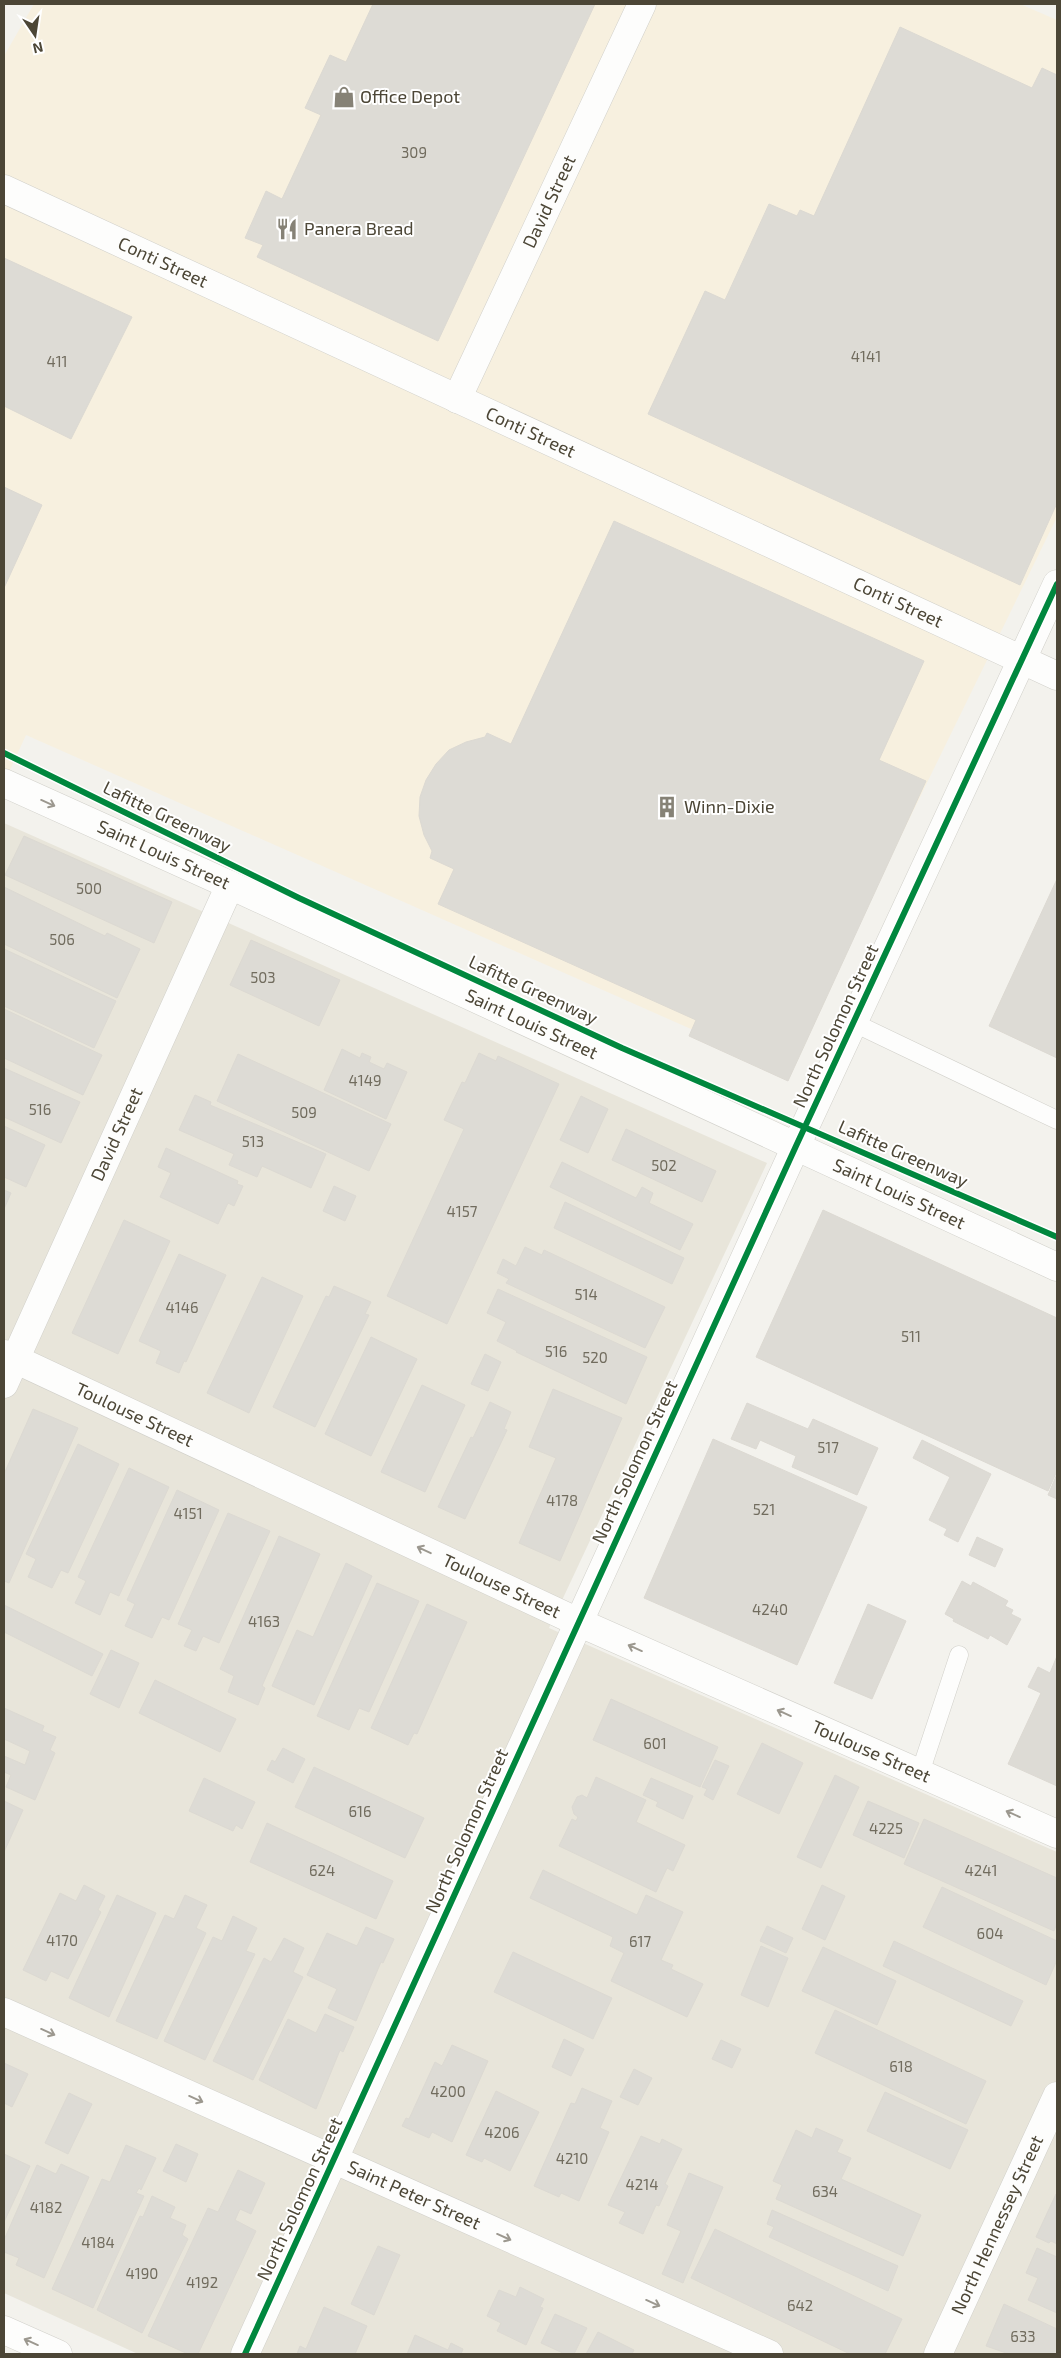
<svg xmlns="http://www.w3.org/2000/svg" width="1061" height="2358" viewBox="0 0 1061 2358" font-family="'Exo 2',sans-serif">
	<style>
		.residential { fill: #e8e5da }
		.commercial { fill: #f7f0df }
		.building { fill: #dddbd5; stroke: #dcd9d2 }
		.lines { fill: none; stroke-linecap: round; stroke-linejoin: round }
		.service-casing { stroke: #d1d0ca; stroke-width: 19 }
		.minor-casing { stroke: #d1d0ca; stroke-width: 29 }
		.tertiary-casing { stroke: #d1d0ca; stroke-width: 29 }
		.service { stroke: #fdfdfc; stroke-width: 18 }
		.minor { stroke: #fdfdfc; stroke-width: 28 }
		.tertiary { stroke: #fdfdfc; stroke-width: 28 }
		.cycleway-casing { stroke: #fff; stroke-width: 9 }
		.cycleway { stroke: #00873e; stroke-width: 6 }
		.oneway { stroke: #9c988f }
		.labels { text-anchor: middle; stroke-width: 4; stroke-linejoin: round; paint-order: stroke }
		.number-label { font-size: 15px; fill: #716c5e }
		.poi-label { font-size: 18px; fill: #4c4636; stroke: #fff; text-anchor: start }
		.street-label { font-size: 18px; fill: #4c4636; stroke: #fff }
	</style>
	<rect width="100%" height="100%" fill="#f3f2ed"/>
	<path class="residential" d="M4,823L767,1163L549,1628L1057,1852V2354H138L4,2293Z"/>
	<path class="commercial" d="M34,4H1020L1057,20V517L786,1071L26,735L4,783V56Z"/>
	<path class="building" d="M373,4H595L438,341L257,257L263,245L245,238L266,191L282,199L321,115L305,108L330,55L346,62Z
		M900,27L1032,88L1042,68L1057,75V503L1020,585L648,414L705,291L725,300L769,204L797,216L800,210L814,216Z
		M4,258L132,317L71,439L4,406Z
		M4,487L42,505L4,588Z
		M614,521L924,661L879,760L926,781L788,1081L689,1036L696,1020L438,904L454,869L430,858L432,851L424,835L419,816L420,797L426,780L436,764L449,750L466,742L485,737L487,733L511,744Z
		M24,836L172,902L154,943L5,875Z
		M1057,879V1058L989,1026Z
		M4,887L105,936L107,933L140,949L117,998L4,944Z
		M251,940L340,980L319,1026L230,985Z
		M4,949L116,1001L94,1048L4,1006Z
		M4,1009L102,1055L83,1095L4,1058Z
		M342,1049L360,1058L362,1053L371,1057L369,1062L384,1069L387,1063L407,1072L386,1119L324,1090Z
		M479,1053L496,1061L498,1056L559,1084L447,1324L387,1296L464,1129L444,1120L462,1082L465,1083Z
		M238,1054L391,1124L369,1171L217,1101Z
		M4,1068L80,1102L61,1143L4,1117Z
		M195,1095L211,1102L210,1105L326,1154L311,1188L262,1166L257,1177L229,1165L234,1154L179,1130Z
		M581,1096L608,1109L588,1153L560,1140Z
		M4,1126L45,1145L26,1187L4,1177Z
		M626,1129L716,1171L702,1202L612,1160Z
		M166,1148L238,1181L237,1184L243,1186L234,1206L228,1203L218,1224L160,1197L171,1173L158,1167Z
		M562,1162L636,1198L642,1187L653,1193L649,1203L693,1224L680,1250L550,1187Z
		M334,1186L356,1196L345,1221L323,1211Z
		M4,1190L11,1193L4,1209Z
		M565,1202L684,1258L672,1284L554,1228Z
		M823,1210L1057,1318V1471L1048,1491L756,1357Z
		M124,1220L170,1241L118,1354L72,1333Z
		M525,1247L542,1255L544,1250L665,1307L645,1348L506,1283L509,1279L497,1273L503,1259L516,1266Z
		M179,1254L226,1275L186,1362L184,1361L179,1373L156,1363L161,1351L139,1341Z
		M262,1277L303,1296L249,1413L207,1393Z
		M334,1286L371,1302L365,1314L369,1315L315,1427L273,1407L326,1296L329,1297Z
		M498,1289L647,1357L626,1404L516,1352L517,1351L497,1341L506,1322L487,1313Z
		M371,1337L417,1359L371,1456L325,1434Z
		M485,1354L501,1362L488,1391L471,1384Z
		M422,1385L465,1405L425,1492L381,1472Z
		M553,1389L622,1418L560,1561L519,1543L556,1458L529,1447Z
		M490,1402L511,1412L504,1429L507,1430L465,1519L438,1507L471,1437L473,1438Z
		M747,1403L808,1429L813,1419L878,1448L857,1495L792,1467L796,1456L760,1440L756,1449L731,1439Z
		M33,1409L78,1428L9,1583L4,1581V1474Z
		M713,1439L867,1507L797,1665L644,1598Z
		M922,1440L991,1474L958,1542L944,1535L947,1529L929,1520L950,1477L913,1458Z
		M78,1444L119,1464L68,1573L61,1570L52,1588L28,1577L36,1559L26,1554Z
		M129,1468L169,1487L119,1596L110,1592L100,1615L75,1603L86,1581L78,1577Z
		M1057,1474V1499L1048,1495Z
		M177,1490L219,1510L169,1620L162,1617L152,1638L125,1626L135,1604L127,1600Z
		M228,1513L270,1531L219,1643L203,1636L196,1651L184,1646L192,1630L178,1624Z
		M279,1536L320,1554L262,1686L265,1688L258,1705L228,1692L234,1676L220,1669Z
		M977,1537L1003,1549L995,1567L969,1555Z
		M346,1563L372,1576L314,1705L272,1686L297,1630L313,1637Z
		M962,1581L971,1586L973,1582L1008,1601L1005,1606L1013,1610L1011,1614L1021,1619L1007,1645L990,1635L988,1639L953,1621L954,1619L945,1614Z
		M377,1583L419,1601L369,1712L359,1708L349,1730L317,1716Z
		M427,1604L467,1622L417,1734L414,1733L408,1745L371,1728Z
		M868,1604L906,1621L872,1699L834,1683Z
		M4,1605L103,1654L92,1676L4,1632Z
		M111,1650L139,1663L119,1708L90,1694Z
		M1057,1656V1786L1008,1764L1041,1693L1028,1687L1038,1667L1050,1673Z
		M155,1680L236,1719L220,1752L139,1713Z
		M611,1699L718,1747L700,1787L593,1740Z
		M4,1708L44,1726L42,1731L56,1737L50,1750L55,1753L35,1800L6,1787L11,1775L4,1772V1756L25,1765L30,1751L4,1739Z
		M762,1743L803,1763L779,1814L737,1794Z
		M283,1748L305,1759L293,1783L267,1770L272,1760L275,1762Z
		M715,1760L729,1766L713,1800L704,1795L707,1789L702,1787Z
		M314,1767L424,1818L405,1858L295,1807Z
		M835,1775L859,1787L821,1868L797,1857Z
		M596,1777L646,1800L636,1822L685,1845L673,1871L667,1868L656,1892L559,1846L572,1819L576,1821L578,1817L574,1814L572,1807L577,1797L582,1795L587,1798Z
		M204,1778L255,1802L242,1829L236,1825L233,1831L189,1811Z
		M651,1778L693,1796L683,1819L656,1806L658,1802L643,1795Z
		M4,1801L23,1810L4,1852Z
		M868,1801L919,1823L904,1858L853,1835Z
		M924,1819L1057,1878V1923L1054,1931L904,1864Z
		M267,1823L393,1881L376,1919L250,1862Z
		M543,1870L637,1915L646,1895L683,1912L661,1960L673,1965L671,1969L703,1984L687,2017L611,1981L624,1953L610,1946L613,1937L530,1898Z
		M84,1885L105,1896L98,1910L101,1912L68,1979L51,1971L46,1981L23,1970L60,1893L76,1901Z
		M822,1885L845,1896L825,1940L802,1929Z
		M942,1887L1057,1941V1960L1046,1985L923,1927Z
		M117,1895L156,1913L109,2017L69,1998Z
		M185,1895L207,1905L196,1928L206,1933L157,2039L116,2021L165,1915L174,1919Z
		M233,1916L257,1928L246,1951L255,1954L205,2060L164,2041L213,1937L222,1941Z
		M767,1926L793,1938L786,1953L760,1941Z
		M366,1927L394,1939L383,1963L381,1962L356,2021L328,2008L337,1989L307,1975L327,1933L357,1946Z
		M284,1938L304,1948L293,1972L303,1977L253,2080L213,2061L264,1958L271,1962Z
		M894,1941L1023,2001L1011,2026L883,1966Z
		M761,1946L788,1958L768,2007L741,1995Z
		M823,1947L896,1981L877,2025L802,1991Z
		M513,1952L612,1998L593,2039L494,1992Z
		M835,2010L986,2081L966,2124L815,2053Z
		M325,2014L354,2027L343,2052L340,2050L316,2109L259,2080L288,2019L316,2033Z
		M564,2039L584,2049L571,2076L552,2067Z
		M721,2040L741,2049L732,2068L712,2059Z
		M452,2045L488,2061L452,2142L432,2132L429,2138L402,2126L406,2118L409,2119L435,2062L442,2066Z
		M4,2063L28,2074L12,2107L4,2103Z
		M634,2069L652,2078L638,2105L620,2097Z
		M582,2088L612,2101L600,2128L609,2132L579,2201L561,2193L559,2197L534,2186L571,2103L575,2104Z
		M496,2091L539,2112L510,2171L484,2158L482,2162L466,2155Z
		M885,2092L968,2130L950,2169L867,2131Z
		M69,2093L92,2104L68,2154L45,2143Z
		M816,2128L843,2140L837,2152L851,2158L841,2179L921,2215L903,2256L776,2199L782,2185L773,2181L796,2130L812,2138Z
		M641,2136L660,2144L662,2139L682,2149L665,2184L668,2186L659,2206L656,2205L643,2234L619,2223L625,2212L608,2205Z
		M176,2144L198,2154L186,2182L163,2171Z
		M126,2145L156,2158L141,2190L139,2188L136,2193L144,2196L93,2308L52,2289L102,2179L110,2182Z
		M4,2154L30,2166L4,2222Z
		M61,2164L89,2177L44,2278L16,2265L19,2258L4,2252V2240L37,2165L56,2174Z
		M238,2170L265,2183L251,2214L240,2209L235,2220L256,2231L198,2354H188L148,2336L208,2208L218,2212Z
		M689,2173L723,2187L683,2283L662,2274L681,2231L667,2225Z
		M1056,2194L1057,2244L1051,2241L1049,2243L1036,2237Z
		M152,2196L175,2207L170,2218L186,2225L182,2235L188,2239L142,2333L97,2310L140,2216L143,2217Z
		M772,2210L898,2266L888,2291L769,2237L774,2227L767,2224Z
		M715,2229L902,2319L885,2354H850L691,2278Z
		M378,2246L400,2255L374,2315L351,2304Z
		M1037,2248L1057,2257V2313L1028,2300L1038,2278L1026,2273Z
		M520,2287L544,2299L540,2307L543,2308L526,2345L497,2331L501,2323L487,2316L499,2290L516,2297Z
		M1004,2304L1057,2329V2354H1009L986,2346Z
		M324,2307L367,2326L355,2354H297L300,2346L306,2349Z
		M555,2314L587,2328L574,2354H565L541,2343Z
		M598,2332L634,2350L632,2354H586Z
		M415,2335L448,2350L451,2343L463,2349L461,2354H407Z"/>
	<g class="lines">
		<g class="service-casing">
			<path id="service" d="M854,1023L1057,1120
				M920,1773L959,1655"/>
		</g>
		<g class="minor-casing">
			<g id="minor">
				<path id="s1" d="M4,189L1057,676"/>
				<path id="s2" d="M457,399L642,4"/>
				<path id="s3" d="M4,783L230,885L1057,1267"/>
				<path id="s4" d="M4,1354L578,1622L1057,1834"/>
				<path id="s5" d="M4,1384L230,885"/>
				<path id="s6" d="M4,2012L769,2354"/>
				<path d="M245,2354L796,1146L1057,584"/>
				<path id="s7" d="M938,2354L1057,2096"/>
			</g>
		</g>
		<g class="tertiary-casing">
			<path id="tertiary" d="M4,2330L58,2354"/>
		</g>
		<use href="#service" class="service"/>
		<use href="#minor" class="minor"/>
		<use href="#tertiary" class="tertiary"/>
		<g class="cycleway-casing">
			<path id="cycleway" d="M4,753L299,898L622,1048L1057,1237
				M245,2354L796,1146L1057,584"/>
		</g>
		<use href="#cycleway" class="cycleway"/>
	</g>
	<defs><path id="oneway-shaft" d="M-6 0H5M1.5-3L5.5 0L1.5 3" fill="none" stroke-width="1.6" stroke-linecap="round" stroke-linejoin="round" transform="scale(1.25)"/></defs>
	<g class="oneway">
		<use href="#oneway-shaft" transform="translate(48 803) rotate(24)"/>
		<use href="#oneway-shaft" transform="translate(424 1550) rotate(-155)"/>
		<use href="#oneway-shaft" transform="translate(635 1648) rotate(-156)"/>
		<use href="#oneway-shaft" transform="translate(784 1713) rotate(-156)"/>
		<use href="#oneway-shaft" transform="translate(1013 1814) rotate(-156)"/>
		<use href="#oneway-shaft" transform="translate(48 2032) rotate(24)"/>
		<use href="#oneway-shaft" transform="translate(196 2099) rotate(24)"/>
		<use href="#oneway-shaft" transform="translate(504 2237) rotate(24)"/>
		<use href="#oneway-shaft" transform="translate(653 2303) rotate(24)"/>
		<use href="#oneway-shaft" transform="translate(31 2342) rotate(-156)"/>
	</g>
	<defs>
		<g id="shop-bare" transform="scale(1.725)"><path d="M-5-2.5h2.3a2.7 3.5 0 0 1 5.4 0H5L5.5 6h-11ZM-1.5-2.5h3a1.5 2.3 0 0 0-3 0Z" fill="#868276" stroke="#fff" stroke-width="2.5" paint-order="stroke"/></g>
		<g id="restaurant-bare" transform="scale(1.725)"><path d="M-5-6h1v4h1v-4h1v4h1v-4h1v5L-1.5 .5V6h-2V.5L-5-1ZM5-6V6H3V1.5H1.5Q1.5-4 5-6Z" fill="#868276" stroke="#fff" stroke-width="2.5" paint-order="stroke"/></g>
		<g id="building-bare" transform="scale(1.725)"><path d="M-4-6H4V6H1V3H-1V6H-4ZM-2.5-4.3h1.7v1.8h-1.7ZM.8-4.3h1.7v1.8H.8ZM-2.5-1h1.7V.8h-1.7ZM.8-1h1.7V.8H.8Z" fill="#868276" stroke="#fff" stroke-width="2.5" paint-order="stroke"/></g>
	</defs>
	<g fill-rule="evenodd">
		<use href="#shop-bare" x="344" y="97"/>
		<use href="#restaurant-bare" x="287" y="229"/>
		<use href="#building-bare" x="667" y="807"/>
	</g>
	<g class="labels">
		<g class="number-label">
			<text x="414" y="158">309</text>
			<text x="866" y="362">4141</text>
			<text x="57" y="367">411</text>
			<text x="89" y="894">500</text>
			<text x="62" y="945">506</text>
			<text x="263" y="983">503</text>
			<text x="365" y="1086">4149</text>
			<text x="40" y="1115">516</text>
			<text x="304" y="1118">509</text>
			<text x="253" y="1147">513</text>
			<text x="664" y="1171">502</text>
			<text x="462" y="1217">4157</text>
			<text x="586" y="1300">514</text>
			<text x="182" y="1313">4146</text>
			<text x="911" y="1342">511</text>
			<text x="556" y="1357">516</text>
			<text x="595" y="1363">520</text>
			<text x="828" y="1453">517</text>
			<text x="562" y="1506">4178</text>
			<text x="764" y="1515">521</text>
			<text x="188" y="1519">4151</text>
			<text x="770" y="1615">4240</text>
			<text x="264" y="1627">4163</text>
			<text x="655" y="1749">601</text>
			<text x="360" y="1817">616</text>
			<text x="886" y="1834">4225</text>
			<text x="322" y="1876">624</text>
			<text x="981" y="1876">4241</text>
			<text x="990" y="1939">604</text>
			<text x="62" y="1946">4170</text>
			<text x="640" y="1947">617</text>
			<text x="901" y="2072">618</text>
			<text x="448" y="2097">4200</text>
			<text x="502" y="2138">4206</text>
			<text x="572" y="2164">4210</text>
			<text x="642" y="2190">4214</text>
			<text x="825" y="2197">634</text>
			<text x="46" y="2213">4182</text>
			<text x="98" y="2248">4184</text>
			<text x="142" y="2279">4190</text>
			<text x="202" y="2288">4192</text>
			<text x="800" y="2311">642</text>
			<text x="1023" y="2342">633</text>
		</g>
		<g class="poi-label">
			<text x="360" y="103">Office Depot</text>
			<text x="304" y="235">Panera Bread</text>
			<text x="684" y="813">Winn-Dixie</text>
		</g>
		<g class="street-label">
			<text dy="6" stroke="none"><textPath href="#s2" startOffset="218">David Street</textPath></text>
			<text dy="6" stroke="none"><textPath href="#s1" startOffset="175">Conti Street</textPath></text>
			<text dy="6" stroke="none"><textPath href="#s1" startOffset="580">Conti Street</textPath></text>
			<text dy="6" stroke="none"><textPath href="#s1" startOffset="985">Conti Street</textPath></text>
			<text transform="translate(167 817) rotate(26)" y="6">Lafitte Greenway</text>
			<text dy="6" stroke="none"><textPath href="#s3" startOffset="175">Saint Louis Street</textPath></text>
			<text transform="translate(533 990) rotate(25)" y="6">Lafitte Greenway</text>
			<text dy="6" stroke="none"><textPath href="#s3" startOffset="580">Saint Louis Street</textPath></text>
			<text transform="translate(836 1026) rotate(-65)" y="6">North Solomon Street</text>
			<text dy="6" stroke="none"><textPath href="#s5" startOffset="274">David Street</textPath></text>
			<text transform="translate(903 1154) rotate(24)" y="6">Lafitte Greenway</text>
			<text dy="6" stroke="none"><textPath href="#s3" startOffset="985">Saint Louis Street</textPath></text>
			<text dy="6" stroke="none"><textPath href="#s4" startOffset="144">Toulouse Street</textPath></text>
			<text transform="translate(635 1462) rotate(-65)" y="6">North Solomon Street</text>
			<text dy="6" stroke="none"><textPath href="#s4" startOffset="549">Toulouse Street</textPath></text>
			<text dy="6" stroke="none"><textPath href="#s4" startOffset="954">Toulouse Street</textPath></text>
			<text transform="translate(467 1831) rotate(-66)" y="6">North Solomon Street</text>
			<text dy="6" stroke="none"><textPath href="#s6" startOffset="449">Saint Peter Street</textPath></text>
			<text transform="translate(300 2199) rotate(-65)" y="6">North Solomon Street</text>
			<text dy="6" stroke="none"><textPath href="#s7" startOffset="142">North Hennessey Street</textPath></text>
		</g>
	</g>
	<rect width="1061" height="2358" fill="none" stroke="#4c4636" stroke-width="10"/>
	<g transform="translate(35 35) rotate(167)" stroke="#ffffff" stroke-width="4" paint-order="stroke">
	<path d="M0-4L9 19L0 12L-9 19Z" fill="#4c4636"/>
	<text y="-8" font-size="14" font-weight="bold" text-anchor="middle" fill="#4c4636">N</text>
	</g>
</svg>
